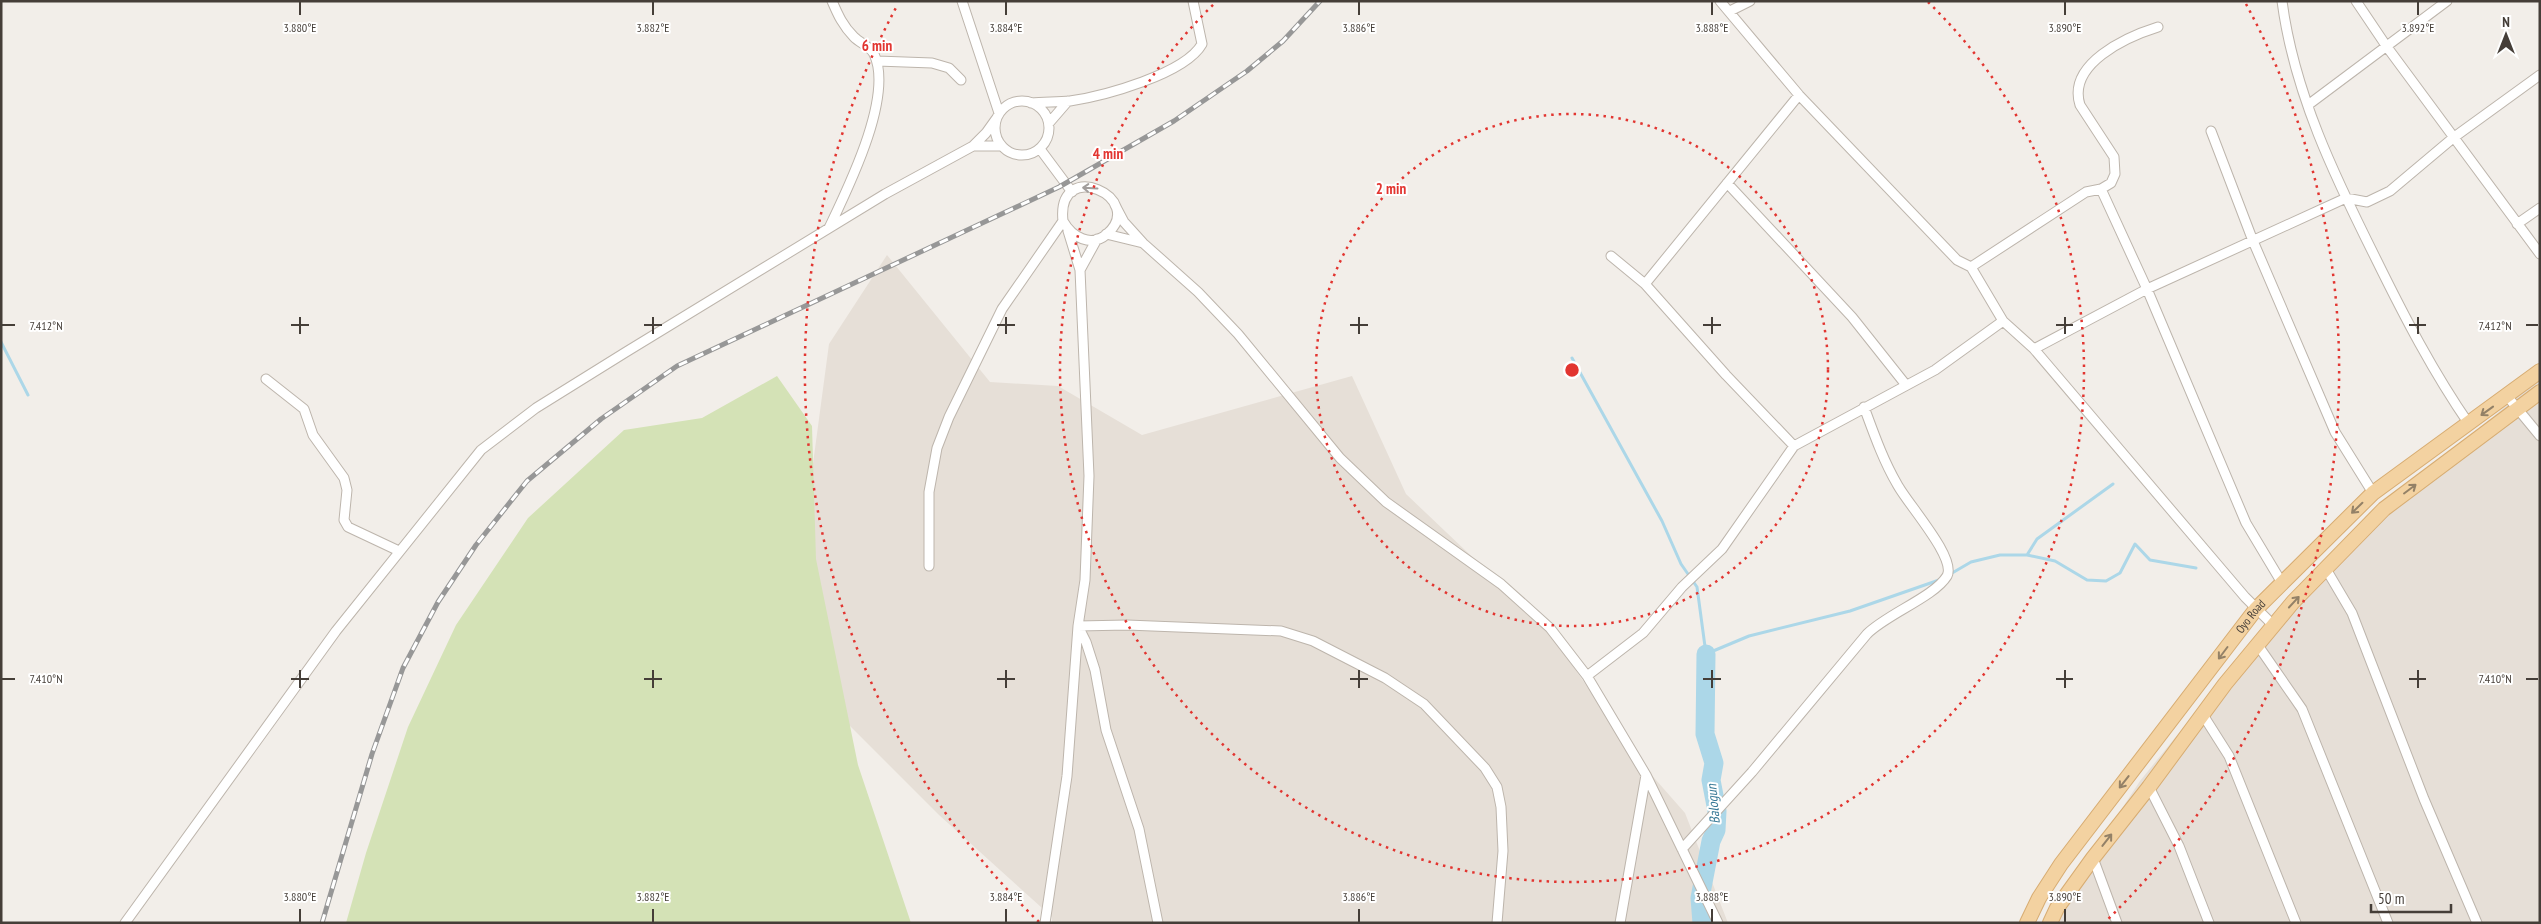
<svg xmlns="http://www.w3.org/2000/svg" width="2541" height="924" viewBox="0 0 2541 924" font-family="'PT Sans Narrow',sans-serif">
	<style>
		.residential { fill: #e6dfd7 }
		.green { fill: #d4e2b6 }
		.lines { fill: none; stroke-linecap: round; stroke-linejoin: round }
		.stream { stroke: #acd7e8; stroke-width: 3 }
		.river { stroke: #acd7e8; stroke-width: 19 }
		.minor-casing { stroke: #bdb5ac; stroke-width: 11 }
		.primary-casing { stroke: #d7ac72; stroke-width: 16 }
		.minor { stroke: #fff; stroke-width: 9 }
		.primary { stroke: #f3d2a1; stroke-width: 14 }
		.rail-casing { stroke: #979797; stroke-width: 5 }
		.rail { stroke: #fff; stroke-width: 3; stroke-dasharray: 9; stroke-linecap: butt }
		.oneway { stroke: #a29e9c }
		.oneway2 { stroke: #938167 }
		.ticks { fill: none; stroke: #453e38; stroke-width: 2 }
		.ring { fill: none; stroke: #e23530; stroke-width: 2.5; stroke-dasharray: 2.5 5 }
		.labels { text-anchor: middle; stroke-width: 4; stroke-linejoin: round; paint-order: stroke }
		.street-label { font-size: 12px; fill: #453e38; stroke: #fff }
		.water-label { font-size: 14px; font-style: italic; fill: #397a97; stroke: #fff }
		.ticks-label { font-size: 12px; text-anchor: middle; fill: #453e38; stroke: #fff; stroke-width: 4; stroke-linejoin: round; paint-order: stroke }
		.centre { fill: #e23530; stroke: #fff; stroke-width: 2.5 }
		.ring-label { font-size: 15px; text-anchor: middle; font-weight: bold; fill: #e23530; stroke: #fff; stroke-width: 4; stroke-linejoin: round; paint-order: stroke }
	</style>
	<rect width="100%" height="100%" fill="#f2eee9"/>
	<path class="residential" d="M887,255L990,382L1058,386L1142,435L1352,376L1406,494L1546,627L1634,755L1685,813L1728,923H1052V917L939,815L836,712L806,516L829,344Z
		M2540,378V923H2054L2084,866L2140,781L2199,708L2422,475Z"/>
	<path class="green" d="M777,376L812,426L816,559L858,765L911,923H346L366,853L408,727L456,625L528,518L624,430L702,418Z"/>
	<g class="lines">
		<path class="stream" d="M1,342L28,395
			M1572,358L1662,521L1681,564L1697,587L1706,654L1749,636L1850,611L1942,579
			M2027,555L2037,539L2113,484
			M1947,576L1971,562L2000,555H2027L2055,561L2087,580L2106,581L2120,573L2135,544L2150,560L2196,568"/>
		<path class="river" d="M1702,923L1700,898L1711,841L1716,830L1717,811L1711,780L1714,763L1705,734L1706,654"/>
		<g class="minor-casing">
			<path id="minor" d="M962,1L999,113
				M1720,1L1799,95L1957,260L1971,267L2003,321L2034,349L2245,597L2273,625
				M2282,1C2294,93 2335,177 2376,259C2404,316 2433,372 2469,424
				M2356,1L2387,47L2540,254
				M1730,11L1750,1
				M877,61L932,63L949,68L961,80
				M995 128a27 27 0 1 1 54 0a27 27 0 1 1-54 0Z
				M1031,103C1044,102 1057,102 1070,101C1104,96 1185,74 1202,44L1193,1
				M2308,105L2447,1
				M1049,123L1068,101
				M2211,131L2253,241L2335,432L2373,493
				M973,146H1001
				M1040,149L1072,192
				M1727,183L1852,317L1906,385
				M2101,189L2147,289L2246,523L2282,583
				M1115,205L1124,222L1143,243L1198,292L1238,334L1340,458L1386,502L1501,584L1550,628L1587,676L1646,775L1718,923
				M2517,224L2540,208
				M829,228C848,188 894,96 874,54C871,47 860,43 854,37C843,26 838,15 832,1
				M1068,231L1080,270L1089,476L1085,580L1078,626L1086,642L1095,670L1106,730L1139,829L1158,923
				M1106,234L1143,243
				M1611,256L1645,284L1726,375L1794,446
				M1971,267L2086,192L2101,189L2111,183L2115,174L2114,157L2080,105C2067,64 2126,37 2158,27
				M1080,270L1097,239
				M1645,284L1799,95
				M2034,349L2147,289L2346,198L2367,202L2390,191L2453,138L2540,75
				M266,379L304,409L313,435L344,478L347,490L344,520L348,527L399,551
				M2507,396L2540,436
				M929,566V492L937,448L949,417L1002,309L1063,221C1056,156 1148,198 1107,234C1091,248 1072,237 1063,221
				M2326,569L2352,613L2424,799L2477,923
				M2257,644L2302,709L2388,923
				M1587,676L1643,633L1682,587L1722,549L1794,446L1935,370L2003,321
				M2203,715L2229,756L2296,923
				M2149,787L2179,846L2209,923
				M1682,849L1752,772L1867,634C1887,614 1934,597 1947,576C1957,558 1906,502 1897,484C1883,460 1874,434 1864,407
				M2093,858L2117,923
				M125,923L336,631L481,450L536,408L626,352L885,194L973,146L986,133L996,119
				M1045,923L1067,776L1078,626L1127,625L1281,631L1313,641L1385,678L1424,704L1485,768L1497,787L1501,807L1503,851L1497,923
				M1620,923L1646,775"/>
		</g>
		<g class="primary-casing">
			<g id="primary">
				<path id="s1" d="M2027,923L2039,898L2061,864L2256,609L2373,493L2540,371"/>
				<path d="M2050,923L2057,908L2093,858L2149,787L2225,684L2293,602L2384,509L2540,392"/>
			</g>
		</g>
		<use href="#minor" class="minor"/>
		<use href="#primary" class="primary"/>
		<g class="rail-casing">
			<path id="rail" d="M322,923L372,754L403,668L438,602L476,545L527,481L601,419L677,366L1059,187L1174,121L1247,71L1283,41L1320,1"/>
		</g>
		<use href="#rail" class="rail"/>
	</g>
	<defs><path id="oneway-shaft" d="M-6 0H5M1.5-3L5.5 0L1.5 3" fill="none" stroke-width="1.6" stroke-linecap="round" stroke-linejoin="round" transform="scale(1.25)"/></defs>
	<use class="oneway" href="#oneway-shaft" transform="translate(1090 188) rotate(-177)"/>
	<g class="oneway2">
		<use href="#oneway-shaft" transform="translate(2487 411) rotate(144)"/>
		<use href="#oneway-shaft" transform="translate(2410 489) rotate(-37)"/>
		<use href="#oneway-shaft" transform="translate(2357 508) rotate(136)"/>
		<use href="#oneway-shaft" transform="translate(2294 602) rotate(-47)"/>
		<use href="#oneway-shaft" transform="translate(2223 653) rotate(127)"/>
		<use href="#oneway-shaft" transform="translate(2124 782) rotate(128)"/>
		<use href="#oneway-shaft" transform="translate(2107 840) rotate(-52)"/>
	</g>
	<path class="ticks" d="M300,2V15M653,2V15M1006,2V15M1359,2V15M1712,2V15M2065,2V15M2418,2V15M300,317V334M653,317V334M1006,317V334M1359,317V334M1712,317V334M2065,317V334M2418,317V334M2,325H15M291,325H309M644,325H662M997,325H1015M1350,325H1368M1703,325H1721M2056,325H2073M2409,325H2426M2526,325H2538M300,670V688M653,670V688M1006,670V688M1359,670V688M1712,670V688M2065,670V688M2418,670V688M2,679H15M291,679H309M644,679H662M997,679H1015M1350,679H1368M1703,679H1721M2056,679H2073M2409,679H2426M2526,679H2538M300,909V922M653,909V922M1006,909V922M1359,909V922M1712,909V922M2065,909V922"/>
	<g class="ring">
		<circle cx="1572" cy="370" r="256"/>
		<path d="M1928 2A512 512 0 1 1 1216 2"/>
		<path d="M1039 922A767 767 0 0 1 898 4M2246 4A767 767 0 0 1 2105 922"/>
	</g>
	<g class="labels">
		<g class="street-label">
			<text dy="4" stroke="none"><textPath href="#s1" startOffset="380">Oyo Road</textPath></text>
		</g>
		<g class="water-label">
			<text transform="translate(1713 804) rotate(-95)" y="5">Balogun</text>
		</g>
	</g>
	<g class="ticks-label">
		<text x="300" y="32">3.880°E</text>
		<text x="653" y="32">3.882°E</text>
		<text x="1006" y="32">3.884°E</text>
		<text x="1359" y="32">3.886°E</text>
		<text x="1712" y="32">3.888°E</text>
		<text x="2065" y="32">3.890°E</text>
		<text x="2418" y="32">3.892°E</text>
		<text x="46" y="330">7.412°N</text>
		<text x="2495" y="330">7.412°N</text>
		<text x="46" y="683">7.410°N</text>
		<text x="2495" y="683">7.410°N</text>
		<text x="300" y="901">3.880°E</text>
		<text x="653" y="901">3.882°E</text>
		<text x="1006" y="901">3.884°E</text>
		<text x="1359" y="901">3.886°E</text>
		<text x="1712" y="901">3.888°E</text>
		<text x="2065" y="901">3.890°E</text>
	</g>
	<circle cx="1572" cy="370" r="8" class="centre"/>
	<g class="ring-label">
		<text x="877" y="51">6 min</text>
		<text x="1108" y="159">4 min</text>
		<text x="1391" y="194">2 min</text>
	</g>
	<rect width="2541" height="924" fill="none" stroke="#453e38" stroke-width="5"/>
	<g transform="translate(2506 35)" stroke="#ffffff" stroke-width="4" paint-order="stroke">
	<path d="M0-4L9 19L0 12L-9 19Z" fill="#453e38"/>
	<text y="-8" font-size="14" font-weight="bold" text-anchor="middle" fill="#453e38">N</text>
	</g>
	<path d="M2371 904v8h80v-8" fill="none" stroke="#453e38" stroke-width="2.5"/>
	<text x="2378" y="904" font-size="15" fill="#453e38" stroke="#ffffff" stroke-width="4" paint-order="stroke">50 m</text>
</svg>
